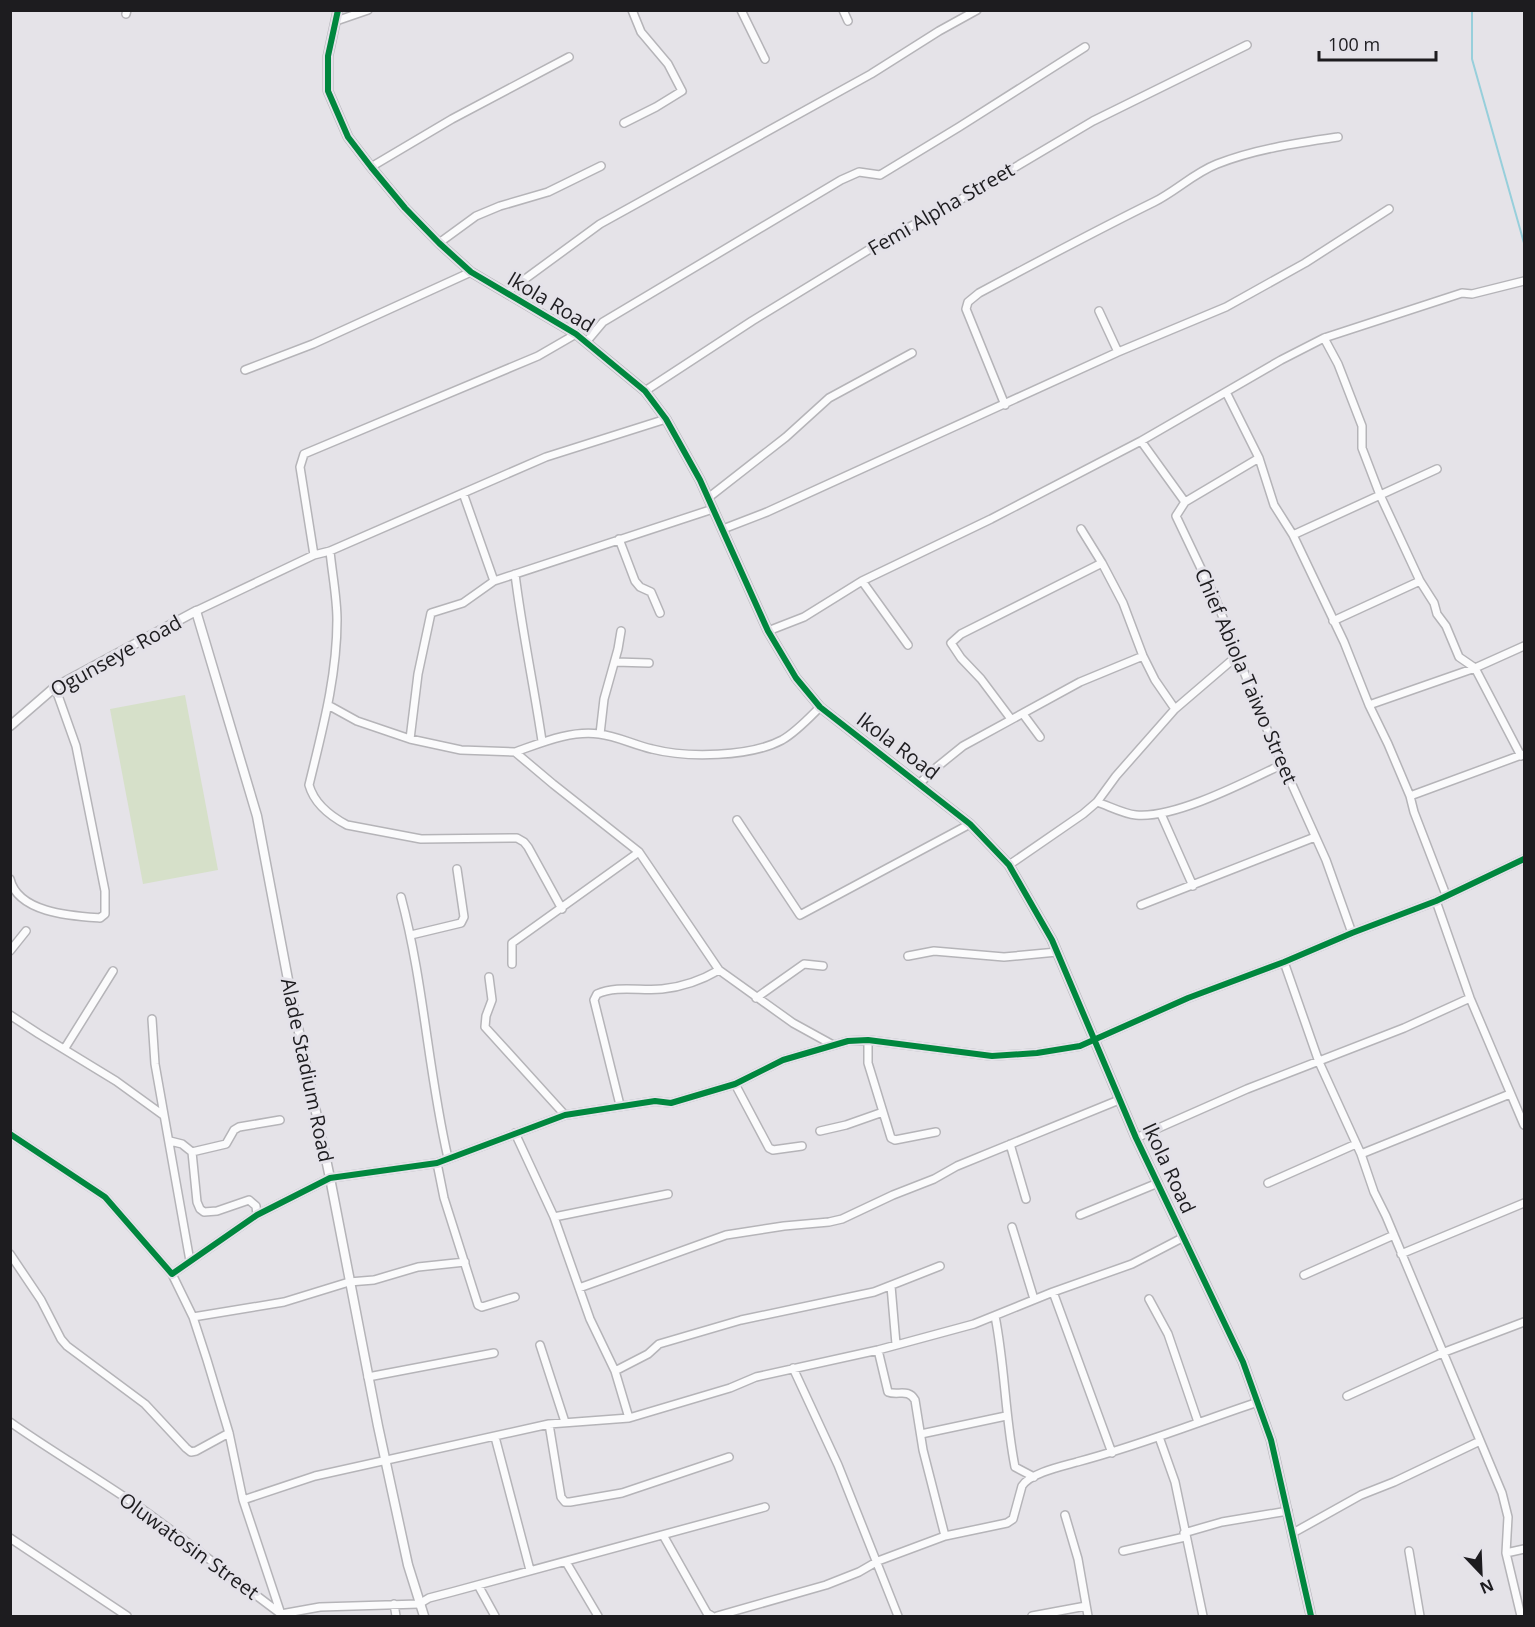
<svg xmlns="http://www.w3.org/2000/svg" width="1535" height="1627" viewBox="0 0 1535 1627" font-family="'Open Sans',sans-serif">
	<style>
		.green { fill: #d6e0c9 }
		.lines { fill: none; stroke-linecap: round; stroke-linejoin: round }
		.stream { stroke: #97cfdb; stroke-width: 2 }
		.minor-casing { stroke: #b5b4b8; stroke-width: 10 }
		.tertiary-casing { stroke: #b5b4b8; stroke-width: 11 }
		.minor { stroke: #fbfbfc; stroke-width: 7 }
		.tertiary { stroke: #fbfbfc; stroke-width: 8 }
		.cycleway-casing { stroke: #e4e2e9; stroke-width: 10 }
		.cycleway { stroke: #00873e; stroke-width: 6 }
		.labels { text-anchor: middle; stroke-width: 6; stroke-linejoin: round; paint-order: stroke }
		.street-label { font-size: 20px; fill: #1d1c1f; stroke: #e4e2e9 }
	</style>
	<rect width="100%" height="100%" fill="#e5e3e8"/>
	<path class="green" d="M185,695L218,870L143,884L110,709Z"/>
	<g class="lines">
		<path class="stream" d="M1472,10V59L1524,243"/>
		<g class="minor-casing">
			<path id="minor" d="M741,10L765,59
				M843,10L848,21
				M126,14L127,10
				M336,21L368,10
				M624,123L656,107L682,91L668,64L641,32L632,10
				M371,167L452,119L569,57
				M439,243L476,216L500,206L548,192L601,166
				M506,293L600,224L871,74L939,31L977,10
				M1099,311L1118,352
				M1324,338L1338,364L1362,426V448L1380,495L1420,581L1434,603L1437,614L1446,626L1459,657L1475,668L1521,756
				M587,341L603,322L841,180L859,172L880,175L959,127L1085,47
				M245,370L313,344L471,272
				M645,391L752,321L888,238L948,207L1093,121L1247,45
				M1226,392L1259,458L1274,505L1293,535L1344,642L1369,705L1388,744L1410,796L1414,812L1446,895
				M1005,405L966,309L968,302L979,293C1037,262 1095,231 1154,202C1176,191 1194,173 1217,164C1255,149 1297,143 1338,137
				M1141,441L1185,502
				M1259,458L1185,502L1176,516L1216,600L1262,718L1326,860L1352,933
				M463,493L494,581
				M708,498L786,437L829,398L912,353
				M723,529L767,512L1118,352L1226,307L1305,263L1389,209
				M1081,529L1102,563L1123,603L1143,656L1155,680L1175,709
				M1293,535L1437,469
				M619,539L635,581L640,587L651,592L660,613
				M330,551C332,573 337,597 337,620C337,677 322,731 309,785C314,803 330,816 347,825L421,839L517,838L524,842L528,847L562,909
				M314,555L300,467L304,454L538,356L576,334
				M515,574C522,631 534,686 542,741
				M862,581L908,645
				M196,611L314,555L330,551L546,457L666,419
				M1333,621L1420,581
				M768,631L804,617L862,581L991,519L1141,441L1281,360L1324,338L1462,293L1472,294L1524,281
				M615,662L649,663
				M328,705L357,721L410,739L461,750L515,752L553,784L639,852L719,970
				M1369,705L1475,668L1524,646
				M1023,714L1040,737
				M1011,719L981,679L961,658L951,643L961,634L1102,563
				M600,734L604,699L618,649L621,631
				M410,739L418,674L431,613L463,603L494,581L713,509
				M515,752C541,743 571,730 599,734C617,736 634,745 652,749C687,758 750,757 782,740C796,732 809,718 820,707
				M920,783L937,767L963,746L1080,682L1143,656
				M1410,796L1524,754
				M1097,802C1109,806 1124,814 1136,815C1175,819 1247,781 1283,764
				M1161,814L1193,886
				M737,820L800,915L970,824
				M1009,865L1083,814L1097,802L1116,776L1175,709L1238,655
				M10,879C18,913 72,916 100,918L105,914V891L76,746L55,687
				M401,897C424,983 428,1072 448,1158
				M1436,901L1470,998L1524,1125
				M1141,905L1315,837
				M411,935L461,923L464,917L457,869
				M10,951L26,931
				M908,956L934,951L1004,957L1057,952
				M1284,962L1319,1062L1361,1154L1374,1192L1386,1216L1502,1493L1508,1517L1506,1553L1521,1616
				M512,964V943L639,852
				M489,977L492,1000L486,1016L485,1027L565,1115
				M756,998L804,964L823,966
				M10,1015L39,1034L116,1081L163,1115
				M152,1019L155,1064L190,1261
				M868,1040V1063L891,1138L895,1140L936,1132
				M65,1048L113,971
				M735,1084L769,1148L773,1150L802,1146
				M620,1105L594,1000L597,994C617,985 640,991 662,989C682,987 702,980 719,970L793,1023L833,1045
				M820,1131L846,1125L883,1112
				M515,1133L554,1217L590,1319L615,1371L629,1418
				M10,1134L105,1197L172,1274L257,1215L330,1178L437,1163L565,1115L655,1101L671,1103L735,1084L783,1060L848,1041L868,1040L992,1056L1037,1053L1080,1046L1188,998L1284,962L1352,933L1436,901L1524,859
				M1136,1138L1247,1089L1404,1028L1470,998
				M170,1141L182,1144L192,1152L226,1144L234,1130L239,1127L280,1120
				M1010,1144L1026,1199
				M192,1152L197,1202L200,1209L204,1212L217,1211L249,1200L256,1206L257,1215
				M1361,1154L1510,1094
				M437,1163L444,1198L478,1305L482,1307L515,1297
				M1268,1183L1356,1144
				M1080,1215L1158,1183
				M554,1217L668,1194
				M1012,1227L1034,1299
				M10,1254L41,1300L61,1339L67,1346L145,1404L186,1448L191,1452L196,1451L229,1433
				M1401,1254L1524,1203
				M172,1274L193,1317L207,1360L229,1433L243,1500L281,1614
				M1304,1275L1394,1235
				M891,1286L896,1344
				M579,1288L726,1235L784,1226L829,1222L842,1219L893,1195L934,1179L957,1166L1119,1100
				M1053,1292L1112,1453
				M1149,1299L1168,1334L1198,1422
				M995,1316C1005,1366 1005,1417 1015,1467L1034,1477
				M193,1317L284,1302L349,1282L374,1280L418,1267L465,1262
				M540,1345L565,1422
				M878,1350L888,1392C898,1396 908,1388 915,1400L923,1450L945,1536
				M793,1368L838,1465L898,1616
				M615,1371L648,1354L659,1344L741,1320L874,1292L940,1266
				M368,1377L494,1353
				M1347,1396L1442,1353L1524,1322
				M10,1422C54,1453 101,1480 145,1511C191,1544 235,1580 281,1614L320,1607L419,1604L429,1598L452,1592L765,1507
				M549,1424L561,1497L565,1502H570L622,1493L729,1457
				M921,1434L1006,1416
				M495,1437L530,1570
				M1159,1437L1175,1482L1203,1616
				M243,1500L315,1476L549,1424L629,1418L730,1388L756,1377L878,1350L974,1324L1053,1292L1132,1264L1184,1237
				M1065,1515L1078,1559L1088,1616
				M1184,1533L1222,1522L1288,1511
				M1293,1533L1361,1495L1394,1482L1480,1441
				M663,1535L707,1613L712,1616
				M10,1538L127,1616
				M1123,1551L1185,1537
				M1409,1551L1420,1616
				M1506,1553L1524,1549
				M566,1562L598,1616
				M478,1585L495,1616
				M394,1604L396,1616
				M717,1616L826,1585L859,1572L878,1561L945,1536L1007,1523L1013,1519L1022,1486C1030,1473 1063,1466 1077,1462C1139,1446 1198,1422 1258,1402
				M1032,1616L1086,1606"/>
		</g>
		<g class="tertiary-casing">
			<path id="tertiary" d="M338,10L328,56V91L348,137L371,167L405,208L439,243L471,272L576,334L645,391L666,419L700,480L768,631L796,678L820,707L970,824L1009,865L1052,940L1136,1138L1243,1362L1271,1440L1311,1616
				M10,726L55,687L196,611L257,816L289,985L330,1178L378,1426L408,1565L424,1616"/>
		</g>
		<use href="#minor" class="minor"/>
		<use href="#tertiary" class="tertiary"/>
		<g class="cycleway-casing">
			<path id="cycleway" d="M338,10L328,56V91L348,137L371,167L405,208L439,243L471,272L576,334L645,391L666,419L700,480L768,631L796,678L820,707L970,824L1009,865L1052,940L1136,1138L1243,1362L1271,1440L1311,1616
				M10,1134L105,1197L172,1274L257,1215L330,1178L437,1163L565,1115L655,1101L671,1103L735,1084L783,1060L848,1041L868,1040L992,1056L1037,1053L1080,1046L1188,998L1284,962L1352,933L1436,901L1524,859"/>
		</g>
		<use href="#cycleway" class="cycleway"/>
	</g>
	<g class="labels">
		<g class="street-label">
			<text transform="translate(941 209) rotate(-30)" y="7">Femi Alpha Street</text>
			<text transform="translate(551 302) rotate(31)" y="7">Ikola Road</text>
			<text transform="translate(116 656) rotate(-29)" y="7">Ogunseye Road</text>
			<text transform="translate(1246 676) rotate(67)" y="7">Chief Abiola Taiwo Street</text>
			<text transform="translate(898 746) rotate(37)" y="7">Ikola Road</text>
			<text transform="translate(307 1070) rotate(78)" y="7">Alade Stadium Road</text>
			<text transform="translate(1169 1168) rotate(65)" y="7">Ikola Road</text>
			<text transform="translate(189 1546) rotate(36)" y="7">Oluwatosin Street</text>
		</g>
	</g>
	<rect width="1535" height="1627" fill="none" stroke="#1d1c1f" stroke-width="24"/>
	<g transform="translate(1481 1573) rotate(157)" stroke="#e4e2e9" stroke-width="4.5" paint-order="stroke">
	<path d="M0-4.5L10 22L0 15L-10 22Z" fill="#1d1c1f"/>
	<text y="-9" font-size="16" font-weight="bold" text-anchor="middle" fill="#1d1c1f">N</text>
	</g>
	<path d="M1319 51v9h117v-9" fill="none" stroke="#1d1c1f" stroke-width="3"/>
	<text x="1328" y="51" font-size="18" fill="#1d1c1f" stroke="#e4e2e9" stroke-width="4.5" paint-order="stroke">100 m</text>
</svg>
